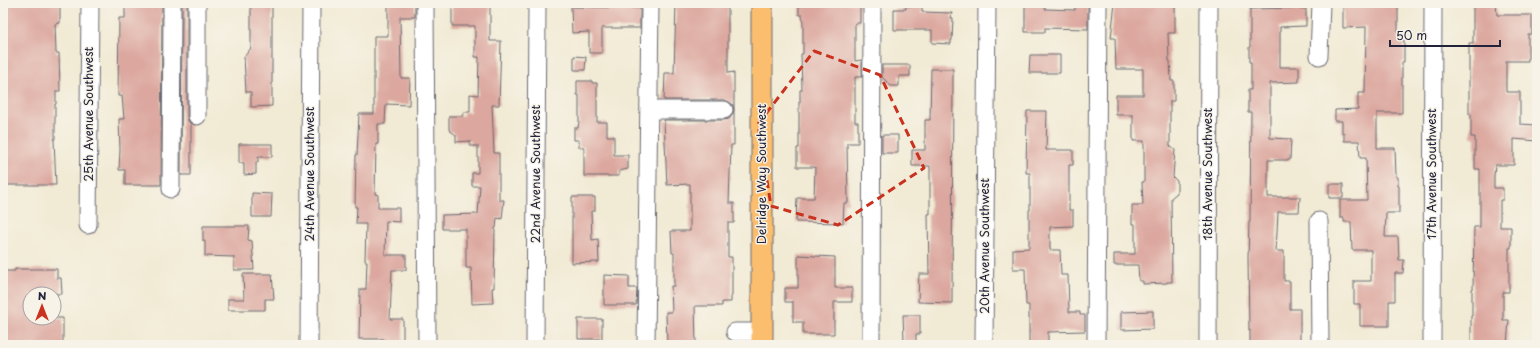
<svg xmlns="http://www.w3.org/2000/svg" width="1540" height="348" viewBox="0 0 1540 348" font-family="'Playpen Sans',sans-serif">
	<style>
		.building { fill: #dca79f }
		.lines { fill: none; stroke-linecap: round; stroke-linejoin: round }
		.minor-casing { stroke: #6a6871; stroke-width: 19 }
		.major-casing { stroke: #6a6871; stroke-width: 23 }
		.minor { stroke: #fff; stroke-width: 17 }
		.major { stroke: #fbbe6e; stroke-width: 21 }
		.marked { fill: none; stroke: #c8321e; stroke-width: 3; stroke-dasharray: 8 5; stroke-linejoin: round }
		.labels { text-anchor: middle; stroke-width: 3; stroke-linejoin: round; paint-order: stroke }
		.street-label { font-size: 12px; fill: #22223b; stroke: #f7f3e8 }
	</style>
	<rect width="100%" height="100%" fill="#f7f3e8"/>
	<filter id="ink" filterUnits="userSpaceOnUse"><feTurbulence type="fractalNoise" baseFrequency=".025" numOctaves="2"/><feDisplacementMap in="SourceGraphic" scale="8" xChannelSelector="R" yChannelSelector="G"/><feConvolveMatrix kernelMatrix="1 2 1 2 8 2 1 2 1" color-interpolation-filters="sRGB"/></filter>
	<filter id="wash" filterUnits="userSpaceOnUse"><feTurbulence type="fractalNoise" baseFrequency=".012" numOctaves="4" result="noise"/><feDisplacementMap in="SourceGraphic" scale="16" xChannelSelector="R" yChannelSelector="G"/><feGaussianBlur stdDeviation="0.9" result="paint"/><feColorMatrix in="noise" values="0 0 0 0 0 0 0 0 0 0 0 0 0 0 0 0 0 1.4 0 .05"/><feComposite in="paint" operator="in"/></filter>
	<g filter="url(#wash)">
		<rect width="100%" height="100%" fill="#f1ead4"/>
		<g id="blocks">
			<path class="building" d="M3,3H60V23L55,24L56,53H59L60,91H56V104H55V138L54,140L56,185H3Z
				M125,3H162L161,185H125V170H119L120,150L119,119H124L122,96H118L119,18H125Z
				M182,3H187V116L188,121L191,124V175H181Z
				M251,3H272V106L251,107V92H246L244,57L251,48Z
				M388,3H415V17H400L401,78H410L409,105L386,104L385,124H378V144H376L375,194L378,195V208H399V222L386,221L385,255H406V270H392L390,319H403V345H384V339H359L360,289H366L367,261H365L366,224H356L357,207H355L356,155H357L359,114H374V36H388Z
				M466,3L490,4V41H501L499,105H492L494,153H499V200H504L502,219L497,218L496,228H495L494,288H492L493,303L472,304L471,268H466V229H442V215L478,214L480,186H472V173H478V146H470V141L456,142V135L449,130V116H463V112H470V94L478,95L479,57H475V26H452V4H466Z
				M676,3H728V73L734,72V145H731L729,203H734V223H728V257H732V296H731V302H722V306H695L696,345H667L666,312H672L671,286H674V253H672L671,231H690V184L667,185L664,120H724L729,119L732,115L734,110L733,105L729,102L724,100H664L665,73H674Z
				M799,3H860V23H855V61L862,60V77H855V122H858V143H847L848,203H844L843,223L796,222L797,198H814L815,167H797V148H799V102H800V90H802L801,54H803V24L802,15H799Z
				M1025,3H1045V9L1075,10V4L1088,5V29L1045,28V32H1025Z
				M1115,3L1149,6V3H1175V33H1168L1169,61H1170L1171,81H1174V101H1170V146L1175,150L1173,177L1177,181V193L1171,198L1172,282H1167V283L1143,284V281H1139L1138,265H1114V254H1135V224H1132V205H1143L1142,182H1144V141H1133V115H1116V95H1143V69H1116L1115,38H1111Z
				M1343,3L1398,4V40H1404V62H1402V113H1377V148H1395L1396,177H1398V186H1399V213H1386L1385,237H1398L1399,260H1404L1403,273H1395V301H1389V326H1360V304H1354V281H1371V250H1352L1351,222H1344V218H1340V200H1367L1366,158H1360L1359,141H1344V133H1342V121H1335V110L1358,109V93H1365L1366,27L1343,28Z
				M1473,3H1496L1497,15H1532V34H1528V61H1506V92H1520V124L1537,125V141L1514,139V165H1495L1494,176V188H1503V200H1500V227H1511V248H1509V292H1503V320H1509L1507,345H1471V316H1472V289H1473L1474,227H1480V169H1475V137H1471V114H1469V43H1473Z
				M906,6H922V12L952,13L951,18H953L952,40H951V44L932,43V30H894V9H906Z
				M571,7L640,8V28H602V53H589V32L572,33Z
				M1297,8L1306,9V26L1280,27V67H1299V82L1270,83V138L1291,139L1290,160H1268V197H1300L1299,212H1278L1276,251H1284V281H1290V309H1300V345H1250V330L1249,331L1248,258L1249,222H1250L1251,112H1248V90H1251V62H1249V47H1250V9Z
				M1030,55H1060V73H1029Z
				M574,56L586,57L585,70H574Z
				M882,65H910V76H899V86H891L882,77Z
				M931,69H953L952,303L918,302L919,274H929L928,214H930V166H912V150H925V120H930Z
				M577,81H592V83H597V122H607V136H614V155H628V169L619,171V176H584V147H579V140H574V128H578L579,122V95H577Z
				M1027,111H1047L1046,150H1073V165H1069V210H1073V226L1050,227V250H1060L1061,275H1068L1069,312H1080V315H1085V331L1048,332V345H1029V305H1026L1025,269H1013V249L1029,248V210H1030V173H1026Z
				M882,135H898V153H882Z
				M239,144H272V157H258V162H256V174L244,175V163H239Z
				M1329,184H1343V198H1329Z
				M252,193L272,194L271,217H252Z
				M572,197H595V211H591L592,240L598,239L599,262L572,263Z
				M203,226H249L248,240L252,241L254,270H234V257L205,256V241H203Z
				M798,255L835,257V288H852V302H834V334H803V322H793V302H785V288H798Z
				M15,269H57V278H61L62,294H30V318H63V345H3V271H15Z
				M243,274H272L274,299H265V310H228V299H244Z
				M604,275L629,276V288H637L636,305H604Z
				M1153,311V329L1121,330V312Z
				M903,315H920V334H916V341H904Z
				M578,319H602V339H578Z"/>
		</g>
	</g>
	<g filter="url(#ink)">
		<use href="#blocks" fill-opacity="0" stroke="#6a6871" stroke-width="1"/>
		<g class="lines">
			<g class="minor-casing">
				<path id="minor" d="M197,3V116
					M425,3L427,345
					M1319,56L1321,3
					M649,110H724
					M171,189L172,3
					M1319,221L1320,345
					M88,225L90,3
					M735,332H762
					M309,345L311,3
					M535,345L537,3
					M646,345L650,3
					M871,345L872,3
					M984,345L987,3
					M1096,345L1098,3
					M1208,345L1209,3
					M1432,345L1433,3"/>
			</g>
			<g class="major-casing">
				<path id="major" d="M762,345V3"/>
			</g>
			<use href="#minor" class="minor"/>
			<use href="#major" class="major"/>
		</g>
	</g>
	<path class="marked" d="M814,51L880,75L924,168L838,225L771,206L758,124Z"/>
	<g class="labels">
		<g class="street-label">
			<text transform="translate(89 114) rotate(-90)" y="4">25th Avenue Southwest</text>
			<text transform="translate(310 174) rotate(-90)" y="4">24th Avenue Southwest</text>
			<text transform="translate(536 174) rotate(-90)" y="4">22nd Avenue Southwest</text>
			<text transform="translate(762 174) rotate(-90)" y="4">Delridge Way Southwest</text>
			<text transform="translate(1208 174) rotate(-90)" y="4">18th Avenue Southwest</text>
			<text transform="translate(1432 174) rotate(-90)" y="4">17th Avenue Southwest</text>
			<text transform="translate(985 246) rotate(-90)" y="4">20th Avenue Southwest</text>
		</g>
	</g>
	<rect width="1540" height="348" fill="none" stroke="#f7f3e8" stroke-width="16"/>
	<g transform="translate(42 306)"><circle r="19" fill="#f7f3e8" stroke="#a29fa3"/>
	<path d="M0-3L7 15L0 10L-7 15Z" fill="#c8321e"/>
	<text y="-6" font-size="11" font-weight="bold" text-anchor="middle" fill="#22223b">N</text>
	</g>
	<path d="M1390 40v6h110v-6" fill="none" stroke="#22223b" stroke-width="2"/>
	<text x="1396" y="40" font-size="12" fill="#22223b" stroke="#f7f3e8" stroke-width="3" paint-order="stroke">50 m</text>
</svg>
